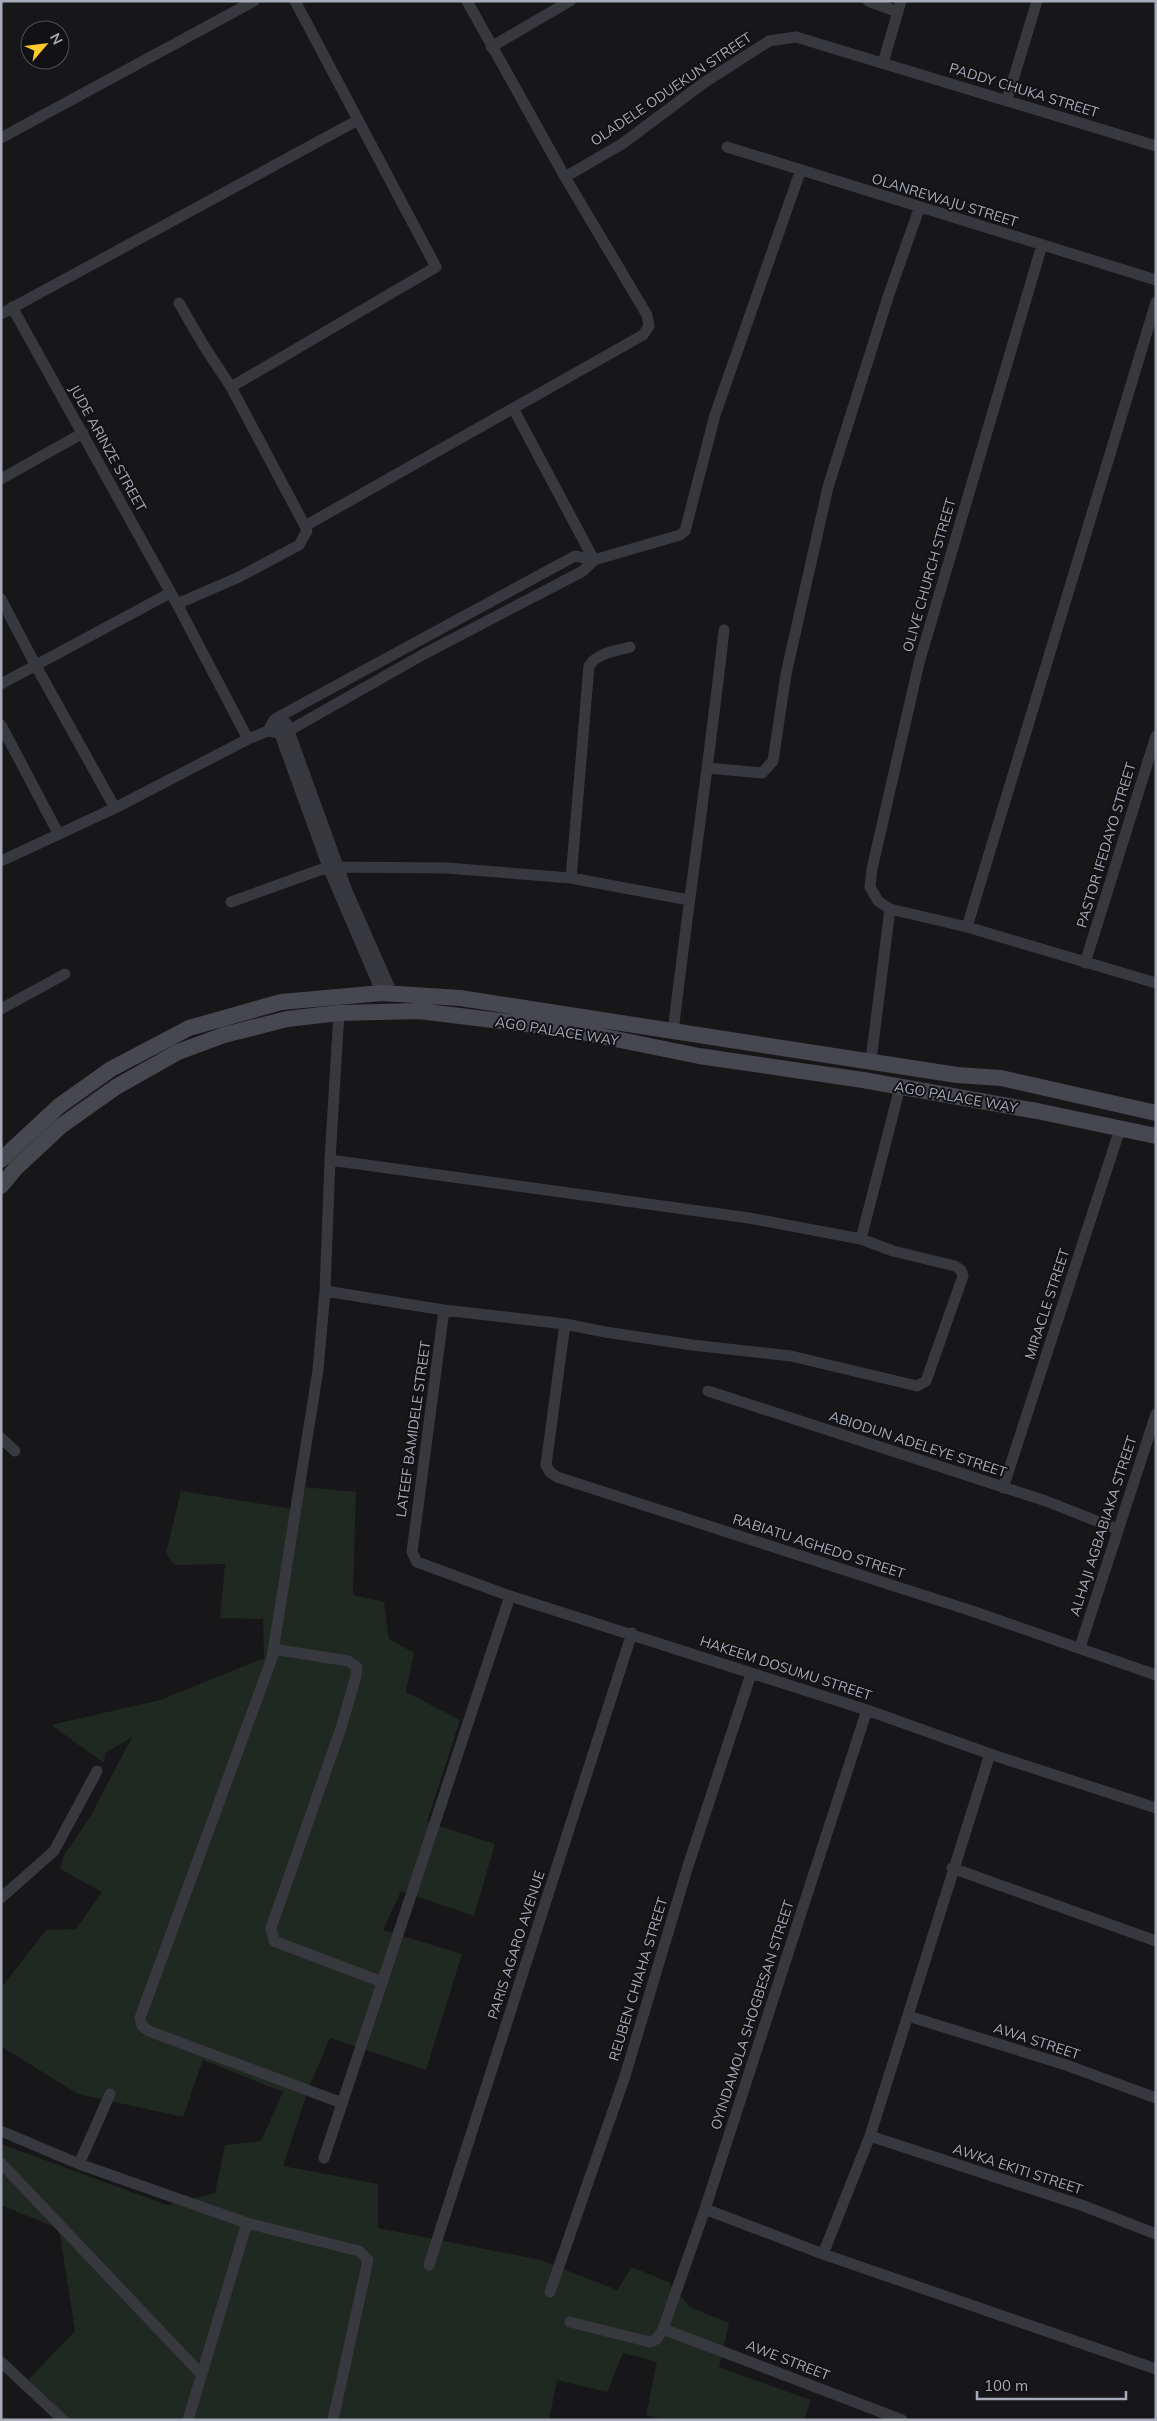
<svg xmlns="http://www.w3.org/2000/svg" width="1157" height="2421" viewBox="0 0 1157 2421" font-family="Mulish,sans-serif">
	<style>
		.green { fill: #1f2821 }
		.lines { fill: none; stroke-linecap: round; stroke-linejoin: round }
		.minor { stroke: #38383f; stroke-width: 11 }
		.secondary { stroke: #46474f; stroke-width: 16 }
		.labels { text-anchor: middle; stroke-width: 4; stroke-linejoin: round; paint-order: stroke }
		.street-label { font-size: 14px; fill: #a8acba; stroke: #121214 }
	</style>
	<rect width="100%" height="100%" fill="#171719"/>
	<path class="green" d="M303,1487L356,1492L353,1595L384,1602L389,1639L414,1653L406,1692L460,1720L427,1822L495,1844L474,1916L401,1891L383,1930L462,1954L426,2070L330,2038L309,2087L283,2166L378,2184V2228L541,2260L617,2290L632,2267L668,2282L690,2307L729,2323L719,2367L811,2400L804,2420H667L646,2415L657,2362L623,2353L607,2392L557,2380L549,2420H63L28,2380L75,2331L59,2229L1,2205V2144L167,2205L215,2193L225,2145L261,2141L283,2092L203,2060L183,2117L78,2094L1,2046V1988L46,1930L76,1929L102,1892L60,1869L64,1855L90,1817L132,1737L105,1753L104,1763L51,1725L160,1700L264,1658L263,1619L220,1618L225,1564L174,1565L166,1553L181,1491L293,1509Z"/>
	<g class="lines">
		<path class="minor" d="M868,1L898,12
			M491,47L570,1
			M883,63L901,1
			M1007,100L1037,1
			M1,138L254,1
			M727,147L1156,280
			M565,177L622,144L705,82L769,41L796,37L1156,146
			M1042,245L919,663L872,869L870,887L878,901L890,909L967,927L1156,983
			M179,303L204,346L231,387L305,526
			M12,307L177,604L248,739L268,731L280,733L290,730L424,654L583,571L594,560
			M1,314L358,120
			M231,387L436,267L295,1
			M514,410L594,560
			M1,479L83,433
			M1,599L36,666L115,808
			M177,604L239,577L299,545L307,531L305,526L643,335L649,326L647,315L565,177L467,1
			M1,684L170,593
			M286,723L347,891L392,993
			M1,725L58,833
			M277,726L328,867L382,993
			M268,731L274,720L282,715L575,556L594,560L680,535L685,531L715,415L800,172
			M708,768L762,773L773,761L786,674L828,487L889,294L919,209
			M1,861L115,808L248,739
			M571,878L589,666C597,653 616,651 630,647
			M231,902L328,867L447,868L571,878L689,900
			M967,927L1156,302
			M1085,963L1156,736
			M1,1009L65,974
			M339,1013L330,1160L325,1291L318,1370L272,1658L140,2018L142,2026L149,2031L342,2103
			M673,1032C689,897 709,764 724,630
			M871,1060L890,909
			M861,1239L900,1087
			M325,1291L444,1310L565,1324L605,1332L692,1345L791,1356L917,1386L926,1381L963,1276L961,1270L955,1266L893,1251L861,1239L749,1218L330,1160
			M444,1310L412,1552L417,1562L510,1596L867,1710L990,1754L1156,1808
			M565,1324L546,1465L550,1472L557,1477L975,1612L1156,1675
			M708,1391L1046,1501L1117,1529
			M1,1438L15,1451
			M1003,1488L1120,1129
			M1080,1647L1156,1414
			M273,1649L348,1661L357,1667L356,1676L341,1728L271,1928L274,1941L382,1982
			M952,1868L1156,1941
			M1,1898L54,1851L97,1771
			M908,2016L1066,2065L1156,2098
			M1,2131L79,2164L247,2223L359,2251L368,2260L333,2420
			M870,2136L1084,2206L1156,2234
			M324,2158L510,1596
			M1,2163L201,2374
			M79,2164L110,2094
			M705,2209L823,2254L1156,2369
			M823,2254L870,2136L990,1754
			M429,2265L632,1633
			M550,2292L625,2076L688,1866L751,1674
			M570,2322L650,2342L657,2339L663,2329L705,2209L867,1710
			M663,2329L902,2420
			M1,2362L63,2420
			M188,2420L247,2223"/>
		<path class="secondary" d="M1,1160L59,1106L111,1069L189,1028L281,1002L382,993L460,998L957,1075L1001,1078L1156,1113
			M1,1186L16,1168L61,1126L116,1087L178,1052L224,1035L287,1019L339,1013L419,1011L566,1029L699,1056L863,1080L1037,1111L1156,1136"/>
	</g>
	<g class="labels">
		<g class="street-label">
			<text transform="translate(671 89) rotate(-34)" y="5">OLADELE ODUEKUN STREET</text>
			<text transform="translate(1024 90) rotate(17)" y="5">PADDY CHUKA STREET</text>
			<text transform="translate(945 200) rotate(17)" y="5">OLANREWAJU STREET</text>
			<text transform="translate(108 448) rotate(61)" y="5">JUDE ARINZE STREET</text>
			<text transform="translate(929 575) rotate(-74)" y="5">OLIVE CHURCH STREET</text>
			<text transform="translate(1106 845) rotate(-73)" y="5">PASTOR IFEDAYO STREET</text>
			<text transform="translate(557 1031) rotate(9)" y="5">AGO PALACE WAY</text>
			<text transform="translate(956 1097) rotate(10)" y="5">AGO PALACE WAY</text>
			<text transform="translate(1047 1304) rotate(-72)" y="5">MIRACLE STREET</text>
			<text transform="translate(413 1429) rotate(-82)" y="5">LATEEF BAMIDELE STREET</text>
			<text transform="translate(918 1444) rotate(18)" y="5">ABIODUN ADELEYE STREET</text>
			<text transform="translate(1103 1526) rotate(-72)" y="5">ALHAJI AGBABIAKA STREET</text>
			<text transform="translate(819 1546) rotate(18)" y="5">RABIATU AGHEDO STREET</text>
			<text transform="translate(786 1668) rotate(18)" y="5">HAKEEM DOSUMU STREET</text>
			<text transform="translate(516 1945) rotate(-72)" y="5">PARIS AGARO AVENUE</text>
			<text transform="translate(638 1979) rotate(-73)" y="5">REUBEN CHIAHA STREET</text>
			<text transform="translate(752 2015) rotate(-72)" y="5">OYINDAMOLA SHOGBESAN STREET</text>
			<text transform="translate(1037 2041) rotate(18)" y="5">AWA STREET</text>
			<text transform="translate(1018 2169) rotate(18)" y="5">AWKA EKITI STREET</text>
			<text transform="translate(788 2360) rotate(21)" y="5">AWE STREET</text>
		</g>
	</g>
	<rect width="1157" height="2421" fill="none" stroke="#a8acba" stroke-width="5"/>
	<g transform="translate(45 45) rotate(62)"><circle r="24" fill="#121214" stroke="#4e5056"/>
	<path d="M0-4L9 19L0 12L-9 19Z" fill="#feca2b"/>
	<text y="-8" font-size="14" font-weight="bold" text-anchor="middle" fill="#a8acba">N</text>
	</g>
	<path d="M977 2391v8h149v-8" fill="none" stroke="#a8acba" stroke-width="2.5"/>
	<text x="984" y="2391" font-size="15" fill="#a8acba" stroke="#121214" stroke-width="4" paint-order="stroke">100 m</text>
</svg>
